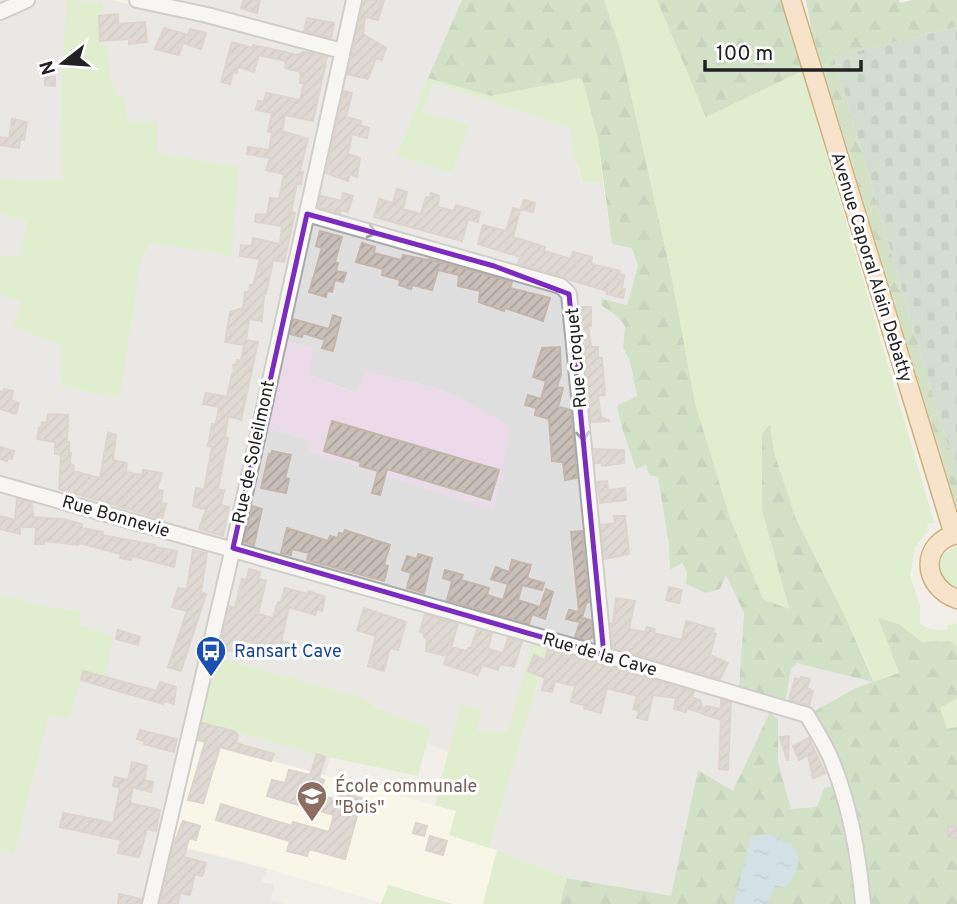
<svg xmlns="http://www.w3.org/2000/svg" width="957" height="904" viewBox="0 0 957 904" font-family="Overpass,sans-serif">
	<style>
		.residential { fill: #e0dfdf }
		.industrial { fill: #ebdbe8 }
		.education { fill: #ffffe5 }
		.grass { fill: #cdebb0 }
		.forest { fill: url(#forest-firs) }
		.cemetery { fill: url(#cemetery-stones) }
		.water { fill: url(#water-ripples) }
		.building { fill: url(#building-hatch); stroke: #c4b6ab; stroke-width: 2 }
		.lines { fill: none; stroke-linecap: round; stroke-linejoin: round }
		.minor-casing { stroke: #a9a9a9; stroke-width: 18 }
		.major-casing { stroke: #a06b00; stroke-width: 21 }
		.minor { stroke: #fff; stroke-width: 14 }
		.major { stroke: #fcd6a4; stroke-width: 18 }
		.oneway { stroke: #9c9c9c }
		.marked { fill: none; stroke: #7b2cbf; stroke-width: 5; stroke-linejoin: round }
		.labels { text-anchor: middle; stroke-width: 6; stroke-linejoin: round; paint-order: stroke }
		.street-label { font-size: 18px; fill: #222; stroke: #fff }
		.transit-label { font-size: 18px; fill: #164399; stroke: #fff; text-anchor: start }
		.education-label { font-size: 18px; fill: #785e54; stroke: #fff; text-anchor: start }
	</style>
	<defs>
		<pattern id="forest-firs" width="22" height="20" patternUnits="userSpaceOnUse" patternTransform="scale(1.75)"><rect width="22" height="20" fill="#add19e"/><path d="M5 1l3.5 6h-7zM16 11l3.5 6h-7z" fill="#95b388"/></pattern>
		<pattern id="cemetery-stones" width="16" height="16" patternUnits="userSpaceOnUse" patternTransform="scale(1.75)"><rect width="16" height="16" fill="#aacbaf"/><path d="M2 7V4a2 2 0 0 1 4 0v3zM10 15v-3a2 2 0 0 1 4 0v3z" fill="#92ae96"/></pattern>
		<pattern id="water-ripples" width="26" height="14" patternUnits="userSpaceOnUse" patternTransform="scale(1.75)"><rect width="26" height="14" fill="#aad3df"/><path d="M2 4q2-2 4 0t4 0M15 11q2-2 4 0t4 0" fill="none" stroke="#92b5bf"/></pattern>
		<pattern id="building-hatch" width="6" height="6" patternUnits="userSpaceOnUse" patternTransform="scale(1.75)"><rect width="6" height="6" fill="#c7bfb8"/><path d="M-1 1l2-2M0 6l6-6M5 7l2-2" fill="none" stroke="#aba49e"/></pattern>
	</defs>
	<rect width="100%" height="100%" fill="#f2efe9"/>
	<path class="residential" d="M0,0H110L334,49L231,527L225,542L0,479Z
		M149,0H348L338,46Z
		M358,0H462L396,155L452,172L422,112L434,83L570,128L572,149L582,183H603L612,244L632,248L638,266L627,305L602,300V306L619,318L625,326L623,348L630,361L637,397L617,406L622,428L636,468L646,465L658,477L669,545L670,569L681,563L687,572L726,574L744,613L739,689L604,651L571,291L558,277L312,212Z
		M307,214L556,285L567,301L598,653L233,548L259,426L311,440L308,452L509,426L454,395L420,384L365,372L356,393L309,375L278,339Z
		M0,489L225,552L142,904H0Z
		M238,554L534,639L508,732H476L460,704L448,752L427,743L431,730L379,709L364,698L213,656Z
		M549,645L784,706L791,669L797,662L875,682L856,688L815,710L837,785L824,788L817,807L791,810L778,762V720L770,713L733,792L698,770L671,897L567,878L489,848Z
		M196,721L330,757L325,776L192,739Z
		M166,843L267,869L262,882L274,884L271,900L284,904H151Z"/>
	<path class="industrial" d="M278,339L314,348L309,375L355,393L365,372L420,384L454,395L510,426L494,510L308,452L311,440L259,426Z"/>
	<path class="education" d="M192,739L456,811L449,835L497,850L483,904H452L388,885L383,903L231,858L166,843Z"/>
	<path class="grass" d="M66,0L102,3L99,42L107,46L111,80L117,96L124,97L128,122L157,121V153L239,167L232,256L150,243L141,259L120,398L61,386L63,346L13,326L22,302L0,295V256L21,255L27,222L0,213V178L32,180L63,179L61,94Z
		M604,0H657L706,116L802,71L934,522L927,524L929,530L915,547L910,576L920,605V624C929,629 937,632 947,629L948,625L957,623V646L950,641L922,642L899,624L878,619L899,674L875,682L843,612L796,519L774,452L770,425L762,510L789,610L763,599L730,518L695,403L671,274L622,55Z
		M428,78L491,96L582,78L598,139L603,183H583L572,149L570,128L434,83L422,112L469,124L452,173L396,156Z
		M957,545V588C942,582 937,570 943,555Z
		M0,594L51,608L80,610L81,625L113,636L106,678L83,671L70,718L49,716L14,854L0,850V756L2,753L0,752Z
		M532,644L549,645L489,848L449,835L456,811L435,805L460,704L482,709L477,732L508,731Z
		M213,656L364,698L379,709L431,729L418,776L319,755L199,722Z
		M957,699V727L947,729L940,706Z
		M497,850L567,878L560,904H483Z
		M388,885L452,904H381Z"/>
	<path class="forest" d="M462,0H604L622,55L671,274L695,403L730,518L763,599L789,609L762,510V434L770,424L774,452L796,519L843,612L874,682L899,673L878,618L899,624L922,642L950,641L957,646V699L940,707L947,729L957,727V904H560L567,878L671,896L698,770L733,791L770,712L778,720V762L791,809L817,807L824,788L836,785L807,715L856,688L873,682L797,663L791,669L785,702L739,689L744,613L726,575L720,589L706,593L686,584L687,572L682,563L670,570L669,545L658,477L649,475L646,465L636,469L622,428L617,406L637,396L630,361L623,348L625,326L619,318L601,305L602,299L627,305L638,266L632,248L612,244L598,139L582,78L491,96L428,78Z
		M657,0H782L802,71L706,117Z
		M806,0H899L900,3L912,0H957V27L834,57L957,477V508L811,29Z"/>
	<path class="cemetery" d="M957,27V477L834,57Z"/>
	<path class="water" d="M765,834C801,843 809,858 785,889L775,885L767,904H734L751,836Z"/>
	<path class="building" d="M244,0H260L257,13L241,8Z
		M363,0H384L378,20L365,17L363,34L386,48L382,60L376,58L368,79L347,74Z
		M118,14V24L145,22L147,42L129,44V39L100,41L99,16Z
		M307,18L334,23L331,38L304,31Z
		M164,28L188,35L190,29L206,33L201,49L183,43L179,55L155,49Z
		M232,42L253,48V45L258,46L298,55L303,52L311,53L327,57L313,121L285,115L282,131L308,139L300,171L303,172L301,184L297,183L291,212L295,213L284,262L273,260L266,294H264L262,321L249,319L246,340L258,342L241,420L228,416L225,437L228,438L218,489L224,490L221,505L229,507L223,536L199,529L206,510L193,506L196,488L204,490L212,447L208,446L212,424H216L219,407L203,404L206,393L227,397L232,374H234L233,365H236L237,360L241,361L244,345L225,342L230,312L243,308L245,292H249L250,285H253L260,259L240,256L241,245L252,246L253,238L280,244L282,226L255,222L256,214L267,215L270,198L279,199L284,174L266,170L270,158L247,154L248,147L269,150L272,132H268L272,113L256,110L258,101L264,102L266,93L300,100L304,83H300L301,72L285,68L286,61L259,55L254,72L238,67L237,73L233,72L230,84L221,82Z
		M45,75L55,77V86L45,85Z
		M344,91L352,93L346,117L361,121L360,125L369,128L367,138L352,134L348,154L360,158L357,177L350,174L348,181L326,173Z
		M12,119L27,122L24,140L20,139L19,148L0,145V137L9,138Z
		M397,189L407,192L403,209L421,214L426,197L430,198L431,193L439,196L438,207L454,211L456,205L480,212L478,222L468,219L462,241L374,217L379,199L393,203Z
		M343,193L353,196L348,212L341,210L340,213L318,207L321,196L341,201Z
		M524,200L535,203L533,212L521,209Z
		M513,208L520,210L513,237L545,247L544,251L571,259L573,252L592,257L591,264L620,271L619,274L624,275L622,289H625L623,298L607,294V291L518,264L520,257L478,244L483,225L506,231Z
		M320,231L342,237L335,262L338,263L336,271L346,273L343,282L335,280L332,292L327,291L326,297L309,292L322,248L316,246Z
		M362,243L375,247L374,253L401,260L403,255L428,260L429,259L512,282L510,288L550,298L543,321L505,308L504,311L479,302L480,291L458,286L459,275L438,270L432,290L412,285L411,289L399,285L400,280L382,275L383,269L356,262Z
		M580,307H591V326H588L591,347H598V357L602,358L605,395L598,396L600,411L601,417L610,421L591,422Z
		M333,315L341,318L333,351L322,348L325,340L303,333L302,337L290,334L293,319L329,329Z
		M560,347L561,374L557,387L563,388L558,407L571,410L577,478L565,480L563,462L552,461L549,419L535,415L536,408L525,405L528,395L541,399L546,381L533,377L542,348Z
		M4,389L13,391L11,400L19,403L16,414L0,409V391L3,392Z
		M48,414L68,415L67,442H69V453H71L70,463L74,466L73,471L100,478L108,432L116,435L113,460L127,463L126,472L142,475L143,470L162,473L157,489L163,491L161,503L166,504L162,519L59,489L61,455L55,454V442L37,439L39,428L41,429L42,422L47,423Z
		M332,421L499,470L490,500L387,469L380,495L372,493L378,471L360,466L361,462L324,451Z
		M0,447L14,451L12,459L8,458L7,461L0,459Z
		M594,449L624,450V463L602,466V463H595Z
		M272,451L291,455L285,478L289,479L286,493L261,488L269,454L271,455Z
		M607,481L608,490L625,488L626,500L600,503L597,482Z
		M17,499L32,503L33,517L62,519L82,524V528L103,532L102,535L155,545V547L177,551L174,567L132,556L131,560L120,558L121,554L79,543L78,545L44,541V544H35L36,527H20V534L0,529V516L15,520Z
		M252,506L262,509L254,545L244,542Z
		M614,516H625L629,554L604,559L601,525L615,523Z
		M287,528L328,541L330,536L338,538L339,533L344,534L345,530L390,545L384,565L388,566L384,581L307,560L309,553L292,549L291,555L281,553Z
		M582,531L589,602L586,603L582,618L591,620L593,637L588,641L575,637L580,622L566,619L569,610L579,612L571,532Z
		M193,550L207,553L201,592L206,594L181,671L168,667L187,611L172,607L178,588L187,589Z
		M418,554L432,558L424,593L407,588L411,573L402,570L407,556L417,559Z
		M512,560L531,565L527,578L544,583L542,590L522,585L518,600L540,607L546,589L553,592L545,619L532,614L529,624L447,600L452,581L443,578L445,570L463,575L461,580L489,588L487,595L503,600L508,584L491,579L496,567L509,572Z
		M249,569L260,572L258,579L266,580L258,614L273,618L278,602H281L285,588L308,594L309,591L325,597L322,611L317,609L315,615L289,607L281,641L296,645L293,653L283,651L281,659L268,655L270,647L246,641L244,650L236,648L235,652L220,648L229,606L235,608L242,579L247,580Z
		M669,587L682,590L679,603L666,600Z
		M616,598L635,601L629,629L645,632L647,627L655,629L654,633L682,640L686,621L714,629L712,633L716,634L710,655L728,663L720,679L613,648L611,624H613Z
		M364,608L406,622L398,650L390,648L384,671L368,666L376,636L357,630Z
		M425,614L458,624L451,647L467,651L468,648H471L477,629L492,633L488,649L503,653L508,638L522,642L514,667L500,664L498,670L482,665L478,675L444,664L447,656L426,651L427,639L424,637V633L420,632Z
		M118,630L140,637L138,645L116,639Z
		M548,649L694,692L692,697L700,700L704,711L706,706L721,709V700L731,702L728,770L719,769L721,720L687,708L686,712L674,709L676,698L653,695L647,720L637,718L639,711L633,709L637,696L607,688L601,713L584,708L585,705L571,702L575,686L555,681L552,692L542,690L545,678L528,671L534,655L545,660Z
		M83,671L157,691L160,682L176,687L174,704L164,701L163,704L81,680Z
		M801,677L810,679L807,688L813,691L809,706L789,700L795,678L800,680Z
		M202,723L234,731L238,735L236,743L274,754L271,761L220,747L203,803L188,800L205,742L198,740Z
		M140,730L177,739L174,752L144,744L145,741L137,739Z
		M789,736L788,760H787L780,737Z
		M809,738L825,773L813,778L808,755L799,760L793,746Z
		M317,754L325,757L319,778L324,780L320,795L338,800L340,792L362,798L345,859L309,849L307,856L287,851L290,841L216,820L221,804L292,826L293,822L329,832L334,815L267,796L272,780L285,783L289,770L310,775Z
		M132,762L147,766L144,780L153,782L151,792L133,787L130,803L160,810L156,831L147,829L139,857L118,853L121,840L60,827L63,813L113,823L120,788L113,786L115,777L128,780Z
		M183,821L200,826L196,840L189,838L184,857L206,863L203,874L202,876L195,874L190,895L180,893L178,904H160L174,843Z
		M416,823L427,826L424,836L413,833Z
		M948,826L957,827V838L947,837Z
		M430,836L447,841L443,855L426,850Z
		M119,894L141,899V904H118Z"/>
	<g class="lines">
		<g class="minor-casing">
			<path id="minor" d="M137,0L207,15L342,51
				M0,12L27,0
				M307,214L561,286L569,294L604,655
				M0,484L604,655L807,715C816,731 827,747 833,764C850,806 859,859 863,904
				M150,904L233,548L354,0"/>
		</g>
		<g class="major-casing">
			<path id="major" d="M791,0L954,535
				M957,534C919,543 922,587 957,599"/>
		</g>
		<use href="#minor" class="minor"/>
		<use href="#major" class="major"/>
	</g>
	<defs><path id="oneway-chevron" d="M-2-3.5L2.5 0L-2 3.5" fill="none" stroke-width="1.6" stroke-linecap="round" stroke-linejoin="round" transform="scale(1.75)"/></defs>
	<g class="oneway">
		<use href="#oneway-chevron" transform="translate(372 232) rotate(15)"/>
		<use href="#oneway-chevron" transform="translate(583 436) rotate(85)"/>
	</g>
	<path d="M0 0H957V904H0ZM307,214L494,266L569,294L604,655L233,548Z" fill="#f2efe9" fill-opacity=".55" fill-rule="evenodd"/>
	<path class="marked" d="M307,214L494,266L569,294L604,655L233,548Z"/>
	<defs>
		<g id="bus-pin" transform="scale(1.575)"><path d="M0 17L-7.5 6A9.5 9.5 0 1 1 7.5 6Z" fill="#1a4fb4" stroke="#fff"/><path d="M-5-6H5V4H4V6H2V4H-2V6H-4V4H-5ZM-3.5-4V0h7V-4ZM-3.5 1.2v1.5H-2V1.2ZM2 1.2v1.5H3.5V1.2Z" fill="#fff"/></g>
		<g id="school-pin" transform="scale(1.575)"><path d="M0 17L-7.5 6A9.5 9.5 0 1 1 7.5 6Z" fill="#8d6e63" stroke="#fff"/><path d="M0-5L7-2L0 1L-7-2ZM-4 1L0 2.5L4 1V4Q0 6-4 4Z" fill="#fff"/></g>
	</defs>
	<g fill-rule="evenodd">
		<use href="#bus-pin" x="211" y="651"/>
		<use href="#school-pin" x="312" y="796"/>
	</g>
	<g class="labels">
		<g class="street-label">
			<text transform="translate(872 267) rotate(73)" y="6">Avenue Caporal Alain Debatty</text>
			<text transform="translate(576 358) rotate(-95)" y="6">Rue Croquet</text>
			<text transform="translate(253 452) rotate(-78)" y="6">Rue de Soleilmont</text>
			<text transform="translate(116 516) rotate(16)" y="6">Rue Bonnevie</text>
			<text transform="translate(600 654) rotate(16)" y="6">Rue de la Cave</text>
		</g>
		<g class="transit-label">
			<text x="234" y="657">Ransart Cave</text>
		</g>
		<g class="education-label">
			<text x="335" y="792">École communale<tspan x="335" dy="21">"Bois"</tspan></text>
		</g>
	</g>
	<g transform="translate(63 63) rotate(253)" stroke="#ffffff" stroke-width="5" paint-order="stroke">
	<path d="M0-5L12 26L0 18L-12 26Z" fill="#222222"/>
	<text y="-10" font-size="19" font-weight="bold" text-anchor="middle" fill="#222222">N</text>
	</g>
	<path d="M705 60v10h156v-10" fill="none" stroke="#222222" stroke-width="3.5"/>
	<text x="716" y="60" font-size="21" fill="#222222" stroke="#ffffff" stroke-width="5" paint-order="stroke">100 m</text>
</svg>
